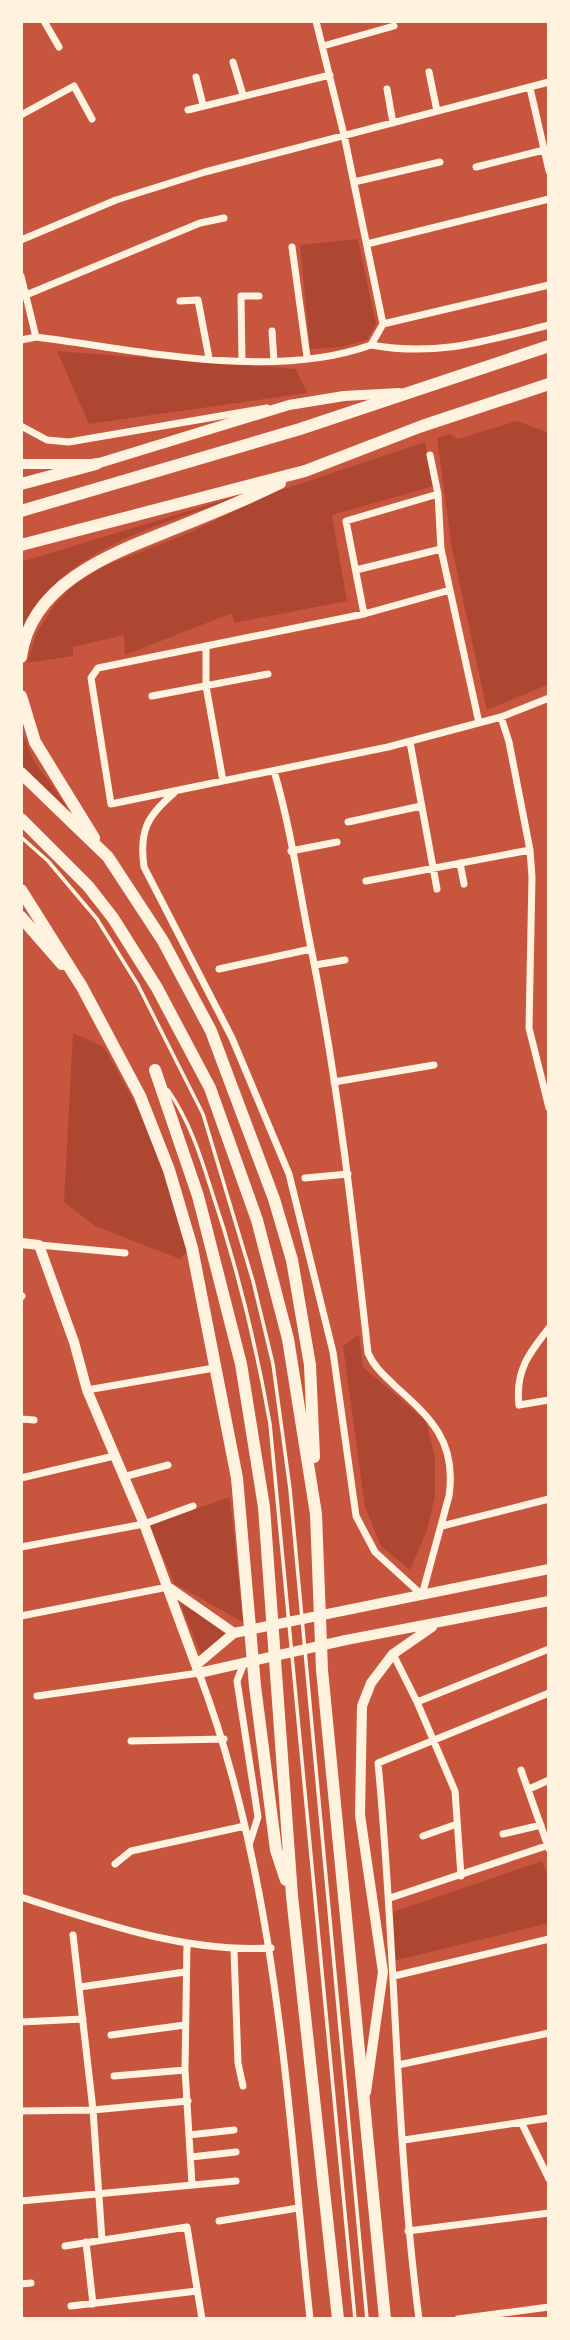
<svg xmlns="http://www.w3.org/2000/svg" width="570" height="2340" viewBox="0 0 570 2340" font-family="'Space Grotesk',sans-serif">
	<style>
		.green { fill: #ae4732 }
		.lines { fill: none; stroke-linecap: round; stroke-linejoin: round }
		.service { stroke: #fff3e0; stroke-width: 3.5 }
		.minor { stroke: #fff3e0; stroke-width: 7 }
		.secondary { stroke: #fff3e0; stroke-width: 10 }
		.trunk { stroke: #fff3e0; stroke-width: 12 }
	</style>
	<rect width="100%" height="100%" fill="#c8553d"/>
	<path class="green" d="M358,239L376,324L367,340L341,347L310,349L300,245Z
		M57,351L296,369L307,393L89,424Z
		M517,421L549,433V684L487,710L452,549L437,438L450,434L458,439Z
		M425,442L434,486L332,515L347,601L234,623L232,613L125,655L124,635L73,647V656L27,663L37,632L55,604L74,585L102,567L189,533L269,494Z
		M254,491C174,522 59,545 21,631V562Z
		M21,730L34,761L72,814L21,766Z
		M73,1033L104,1047L149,1129L192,1247L180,1259L95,1226L64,1202Z
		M359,1335L363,1367L426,1421L435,1458V1496L427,1530L410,1570L381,1546L365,1507L343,1346Z
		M230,1497L243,1622L175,1584L149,1525Z
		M180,1603L228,1631L201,1654Z
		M542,1861L549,1882V1923L393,1961L390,1913Z"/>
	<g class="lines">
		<path class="service" d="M21,837L48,861L97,919L138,985L203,1114L253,1281L273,1364L290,1489L367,2319
			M168,1090C189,1120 200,1154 211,1189C237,1266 256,1344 270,1424L355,2319"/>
		<path class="minor" d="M44,21L59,47
			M316,21L344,135L383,324
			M323,46L394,26
			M233,62L243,95
			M429,72L437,111
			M196,77L203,105
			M530,88L549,171
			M387,89L393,123
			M188,110L330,75
			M21,115L74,86L92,119
			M476,167L544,150
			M354,182L440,162
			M21,240L116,200L205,172L549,82
			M367,244L549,199
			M292,247L307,357
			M21,276L36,337
			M26,295L200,223L224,218
			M180,301L198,300L209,358
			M383,324L549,285
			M272,331L274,361
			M21,340L36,337C140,350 271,381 371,345L383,324
			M371,345C437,357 486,341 549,325
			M242,360L241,296H259
			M21,426L47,440L69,442L267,408
			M430,455L438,494L441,549L479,723
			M356,570L441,549
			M450,590L364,614L98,668L91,678L111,804L388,747L501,717L549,698
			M364,614L346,521L438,494
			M206,648V686L223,781
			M152,696L268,674
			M501,717L509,742L530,850L532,877L529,1028L549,1108
			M410,742L437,889
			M174,793C147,816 139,831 144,867L232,1038L289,1174L333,1352L356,1516L375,1552L422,1595L449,1496C457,1442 431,1418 395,1386C384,1375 374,1367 368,1353C353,1217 338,1082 311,948C299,889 291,828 274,771
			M348,822L421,806
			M291,851L337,842
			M460,863L464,884
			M366,881L530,850
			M315,965L345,960
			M219,969L311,949
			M334,1082L434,1065
			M305,1178L348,1174
			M39,1245L125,1253
			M21,1297L22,1296
			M549,1328C529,1353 515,1371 519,1405L549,1400
			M87,1390L214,1368
			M21,1419L34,1420
			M123,1477L168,1465
			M21,1478L114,1456
			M442,1526L549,1499
			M21,1547L144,1524L193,1506
			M21,1616L168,1587
			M393,1654L417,1702L455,1791L461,1876
			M244,1663L237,1681L258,1817L249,1845
			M37,1696L199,1673C277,1880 287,2101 310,2319
			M417,1702L549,1649
			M131,1741L224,1739
			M521,1770L549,1849
			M529,1789L549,1780
			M503,1834L541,1825
			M423,1836L457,1824
			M115,1864L131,1851L245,1826
			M21,1897C101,1923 186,1953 271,1948
			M390,1898L549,1845
			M73,1935L93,2110L102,2240
			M187,1943L185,2070L192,2185
			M234,1950L238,2063L243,2086
			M394,1976L549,1939
			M80,1987L185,1972
			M21,2022L83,2019
			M111,2035L185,2025
			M398,2065L549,2033
			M114,2076L185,2070
			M21,2111L93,2110L188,2101
			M522,2124L549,2179
			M189,2135L234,2130
			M404,2140L549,2118
			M191,2157L236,2152
			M21,2201L236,2181
			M219,2221L298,2208
			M408,2231L549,2213
			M86,2242L93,2304
			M65,2246L187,2227L202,2319
			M21,2284L31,2283
			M71,2306L197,2291
			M419,2319C395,2135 396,1948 378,1763L549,1693
			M458,2319L549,2307"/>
		<path class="secondary" d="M21,464H96L289,405L344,396L399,393
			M21,1243L39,1245L74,1342L87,1390L144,1524L199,1673L346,1640L549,1601
			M168,1587L234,1633
			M196,1665L234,1633L549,1569
			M366,2092L383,1972L360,1815L362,1706L371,1683L393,1654L432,1627"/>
		<path class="trunk" d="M21,484L96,464
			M21,511L300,429L549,346
			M21,545L305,471L422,426L549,384
			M21,657C31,581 116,552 176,528C211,514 246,500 280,483
			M21,696L35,742L94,838
			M21,773L108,857L163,941L211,1031L274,1199L292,1260L310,1365L314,1457
			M21,819L88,886L113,918L157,988L210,1088L257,1220L288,1339L316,1514L322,1670L385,2319
			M21,890L82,987L140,1096L169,1170L192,1248L237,1478L255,1686L276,1850L286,1880
			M21,917L62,964
			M155,1070L198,1196L241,1364L264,1507L292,1896L338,2319"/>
	</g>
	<rect width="570" height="2340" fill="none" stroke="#fff3e0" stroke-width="46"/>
</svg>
